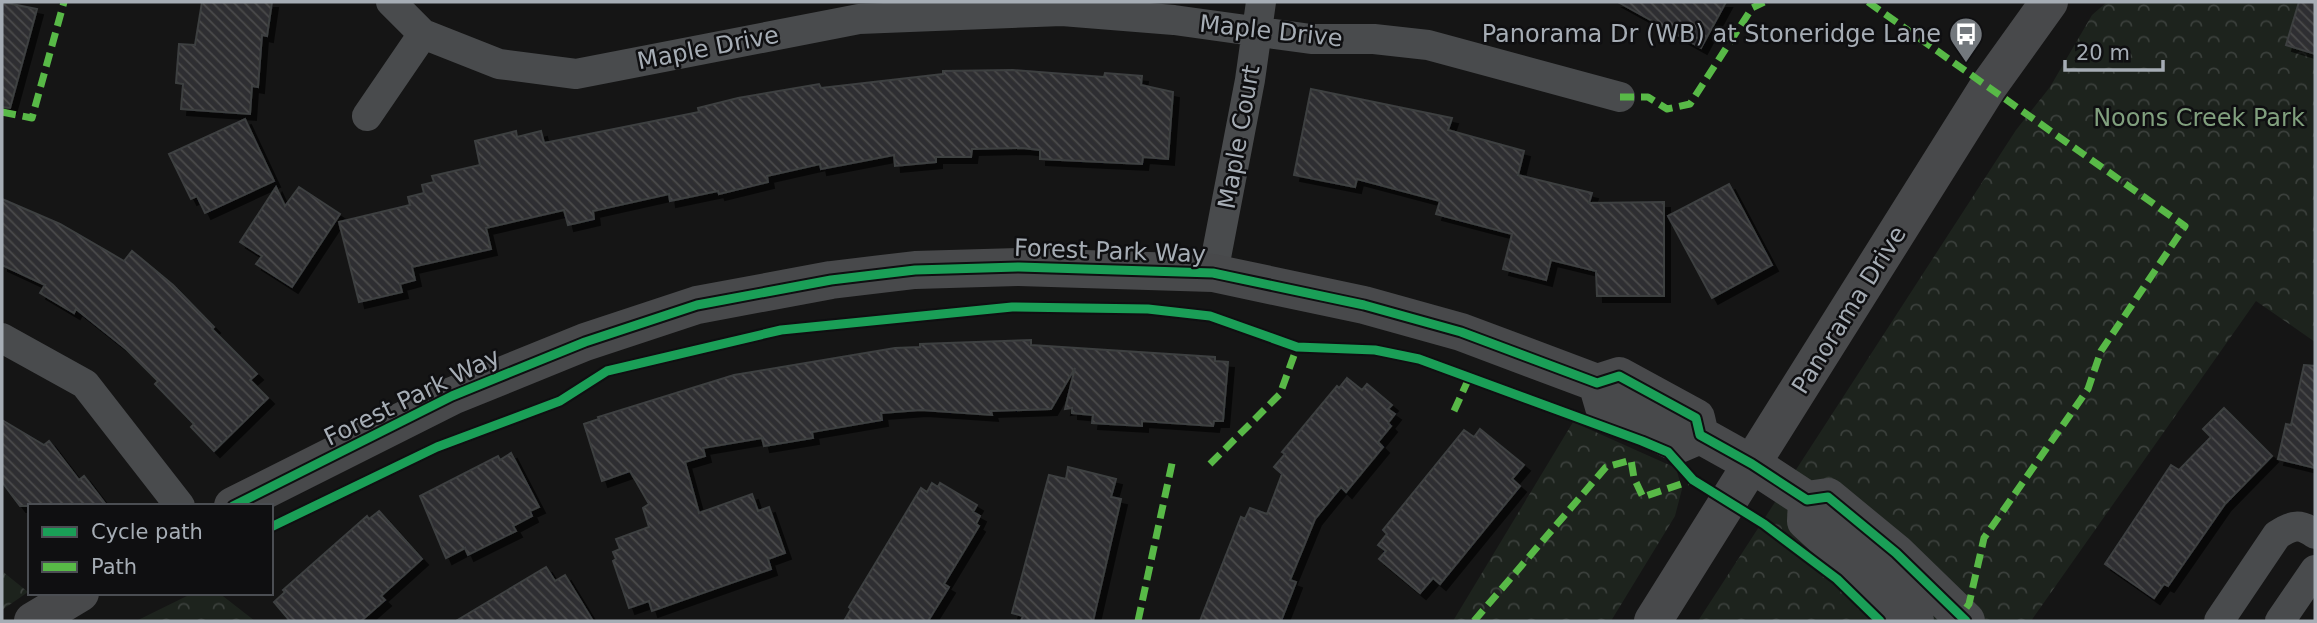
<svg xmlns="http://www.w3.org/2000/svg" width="2317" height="623" viewBox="0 0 2317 623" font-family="'DejaVu Sans',sans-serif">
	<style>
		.forest { fill: url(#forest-crowns) }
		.building { fill: url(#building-back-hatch); stroke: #3d3f41; stroke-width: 2; filter: url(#shadow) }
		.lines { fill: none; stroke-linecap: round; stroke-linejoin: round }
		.street { stroke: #494b4d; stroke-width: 30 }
		.secondary { stroke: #48494b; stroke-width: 38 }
		.quiet { stroke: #58b947; stroke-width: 7; stroke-dasharray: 14 7; stroke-linecap: butt }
		.cycleway-casing { stroke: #0f0f11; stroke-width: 13 }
		.cycleway { stroke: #1a9f57; stroke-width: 9 }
		.labels { text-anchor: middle; stroke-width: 5; stroke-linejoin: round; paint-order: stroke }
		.street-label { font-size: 24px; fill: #a6adb5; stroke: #0f0f11 }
		.poi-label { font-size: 24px; fill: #a6adb5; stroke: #0f0f11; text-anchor: end }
		.park-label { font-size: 24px; fill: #81a07e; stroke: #0f0f11 }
	</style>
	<defs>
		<pattern id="forest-crowns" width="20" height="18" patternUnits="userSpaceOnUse" patternTransform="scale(1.75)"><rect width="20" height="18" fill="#1d231d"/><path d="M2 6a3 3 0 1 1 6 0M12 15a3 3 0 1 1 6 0" fill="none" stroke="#3b403c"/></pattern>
		<pattern id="building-back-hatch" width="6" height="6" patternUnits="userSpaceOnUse" patternTransform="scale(1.75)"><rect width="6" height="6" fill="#2f2f30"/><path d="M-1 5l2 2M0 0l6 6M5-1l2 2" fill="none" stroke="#4a4a4c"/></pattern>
		<filter id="shadow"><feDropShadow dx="6" dy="6" stdDeviation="0" flood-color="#0009"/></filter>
	</defs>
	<rect width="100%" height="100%" fill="#151515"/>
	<path class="forest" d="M2107,2H2315V342L2256,301L2031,621H1698L2016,130L2050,87L2092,15Z
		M1573,422L1676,468L1682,489L1675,516L1611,621H1453Z
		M2,571L28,592L2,610Z
		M193,593H219L255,621H136Z"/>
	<path class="building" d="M2,2L37,9L10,108L2,107Z
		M202,2H272L267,36L262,35L258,87L252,86L250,114L181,109L183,84L176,83L179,44L195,45Z
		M1618,2H1726L1701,48Z
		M2299,2H2315V54L2286,45Z
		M1013,70L1104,77L1105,73L1142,76L1141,85L1173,92L1168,159L1143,157L1142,164L1040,159V150L1022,148L972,149L971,157H936V162L895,166L894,155L821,169L820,164L767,176L768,182L719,194L718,191L670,201L669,194L593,211L594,219L568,225L564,210L486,228L491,249L412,267L415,280L400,284L402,292L359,302L339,222L410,205L408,197L424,193L422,185L434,182L432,176L480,165L475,141L516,131L517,137L541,131L544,143L699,112L698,108L738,98L819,84L821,88L943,74V71Z
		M1311,89L1452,118L1448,130L1524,151L1518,175L1592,193L1589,203L1664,202V296H1597L1596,271L1551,260L1546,280L1503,269L1512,234L1436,214L1440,201L1357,179L1355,187L1294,175Z
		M245,119L274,181L205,213L197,196L191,199L169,154Z
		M1729,184L1772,265L1712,298L1668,216Z
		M276,187L285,206L299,187L340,214L292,287L256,264L262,256L240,242Z
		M2,199L60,224L124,261L132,251L173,285L214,327L212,329L257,374L250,380L268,398L214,451L191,427L194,424L155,384L158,381L126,349L76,309L74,313L40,293L45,285L2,265Z
		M1031,340V345L1215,357V361L1228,362L1223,421H1214L1213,426L1142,421V426L1092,423L1093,415L1072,413V408L1065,409L1075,368L1051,409L991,411L992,415L921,410L881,413L882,420L812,432L813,438L764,446L762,438L703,448L705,456L685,462L699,513L752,494L758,511L769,507L785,553L768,559L771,569L652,611L649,601L629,608L613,561L616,559L613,552L620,549L616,539L649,527L643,508L649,504L630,471L602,481L584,424L599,419L598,417L734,375L895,348L920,347V344Z
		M2304,365L2315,366V468L2278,459L2286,424L2291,425Z
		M1347,378L1362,390L1367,384L1392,405L1388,409L1395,414L1388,423L1391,426L1378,442L1383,447L1346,492L1341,487L1315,519L1290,580L1296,582L1281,621H1200L1241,517L1245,519L1250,508L1267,514L1282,474L1274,467L1285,454L1282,452L1337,386L1339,388Z
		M2224,408L2272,456L2225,504L2168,586L2164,584L2154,598L2105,564L2171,465L2179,470L2211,437L2203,429Z
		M2,420L44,445L49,441L79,480L84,476L107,506H20L2,482Z
		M1480,429L1524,465L1512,479L1520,486L1440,584L1433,578L1420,593L1379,559L1386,551L1378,545L1387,534L1383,530L1464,430L1474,437Z
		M511,453L539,507L530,511L532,516L513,526L516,531L468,555L465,548L446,558L420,496L498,456L500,460Z
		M1068,467L1116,479L1111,497L1121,499L1093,621H1021L1023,616L1012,613L1049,475L1066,479Z
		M932,483L938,487L940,483L977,505L973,512L980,516L976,524L979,526L944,584L949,587L928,621H844L851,609L849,607L921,488L927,492Z
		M379,511L422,559L381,596L385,600L361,621H290L274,602L285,592L283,590L367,516L369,519Z
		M546,567L555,581L565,575L593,621H456Z"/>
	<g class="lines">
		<path class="street" d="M391,2L423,34L499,64L576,74L859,19L1062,11L1174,20L1311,39H1374L1428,45L1620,97
			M367,116L423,34
			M1213,273L1250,80L1261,2
			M2,338L85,384L180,506
			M2219,621L2277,535C2292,525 2300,523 2315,534
			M2280,621L2315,570"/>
		<path class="secondary" d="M1597,383L1604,407L1679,444L1700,435
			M1807,500L1806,521L1915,621
			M233,506L452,396L585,342L697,305L831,280L915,270L1019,267L1213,273L1364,305L1461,332L1597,383L1619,376L1696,418L1700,435L1752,464L1807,500L1828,497L1896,553L1966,621
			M33,621L80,593
			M1653,621L1988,87L2049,2"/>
		<path class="quiet" d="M1868,2L2185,226L2101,351L2088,389L1984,538L1969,604L1958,619
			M1620,97H1648L1667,109L1690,104L1752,8L1764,2
			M2,112L32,118L64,2
			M1454,411L1470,376
			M1210,464L1280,394L1297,347
			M1138,621L1173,459
			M1474,621L1606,467L1631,460L1634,478L1643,497L1693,480"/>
		<g class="cycleway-casing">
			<path id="cycleway" d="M233,506L452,396L585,342L697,305L831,280L915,270L1019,267L1213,273L1364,305L1461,332L1597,383L1619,376L1696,418L1700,435L1752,464L1807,500L1828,497L1896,553L1966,621
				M271,527L437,447L560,401L607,371L781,330L1012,307L1148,309L1210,316L1297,347L1375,350L1419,359L1642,441L1668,452L1693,480L1764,524L1837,579L1880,621"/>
		</g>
		<use href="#cycleway" class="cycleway"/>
	</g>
	<defs>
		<g id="bus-pin" transform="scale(1.75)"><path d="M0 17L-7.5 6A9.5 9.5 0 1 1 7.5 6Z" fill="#73787d" stroke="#0f0f11"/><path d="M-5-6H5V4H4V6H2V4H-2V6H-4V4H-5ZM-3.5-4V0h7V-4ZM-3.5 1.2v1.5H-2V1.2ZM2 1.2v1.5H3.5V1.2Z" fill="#fff"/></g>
	</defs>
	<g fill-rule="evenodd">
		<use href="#bus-pin" x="1966" y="34"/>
	</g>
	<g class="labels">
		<g class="street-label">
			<text transform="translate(1271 31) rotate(6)" y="8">Maple Drive</text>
			<text transform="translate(708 48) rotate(-11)" y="8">Maple Drive</text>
			<text transform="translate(1239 137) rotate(-80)" y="8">Maple Court</text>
			<text transform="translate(1110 251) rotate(2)" y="8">Forest Park Way</text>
			<text transform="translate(1849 310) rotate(-58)" y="8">Panorama Drive</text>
			<text transform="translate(412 397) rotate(-26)" y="8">Forest Park Way</text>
		</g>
		<g class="poi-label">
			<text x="1941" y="42">Panorama Dr (WB) at Stoneridge Lane</text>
		</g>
		<g class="park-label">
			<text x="2199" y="126">Noons Creek Park</text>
		</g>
	</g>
	<rect width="2317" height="623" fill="none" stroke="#a6adb5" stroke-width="7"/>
	<rect x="28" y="504" width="245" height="91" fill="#0f0f11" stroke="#4b4e53" stroke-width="2"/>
	<rect x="42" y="527" width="35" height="10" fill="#1a9f57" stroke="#4b4e53" stroke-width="2"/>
	<text x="91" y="539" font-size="21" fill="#a6adb5">Cycle path</text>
	<rect x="42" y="562" width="35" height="10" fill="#58b947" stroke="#4b4e53" stroke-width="2"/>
	<text x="91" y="574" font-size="21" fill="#a6adb5">Path</text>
	<path d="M2065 60v10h98v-10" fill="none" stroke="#a6adb5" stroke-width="3.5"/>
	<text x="2076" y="60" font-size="21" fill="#a6adb5" stroke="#0f0f11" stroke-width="5" paint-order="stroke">20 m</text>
</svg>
